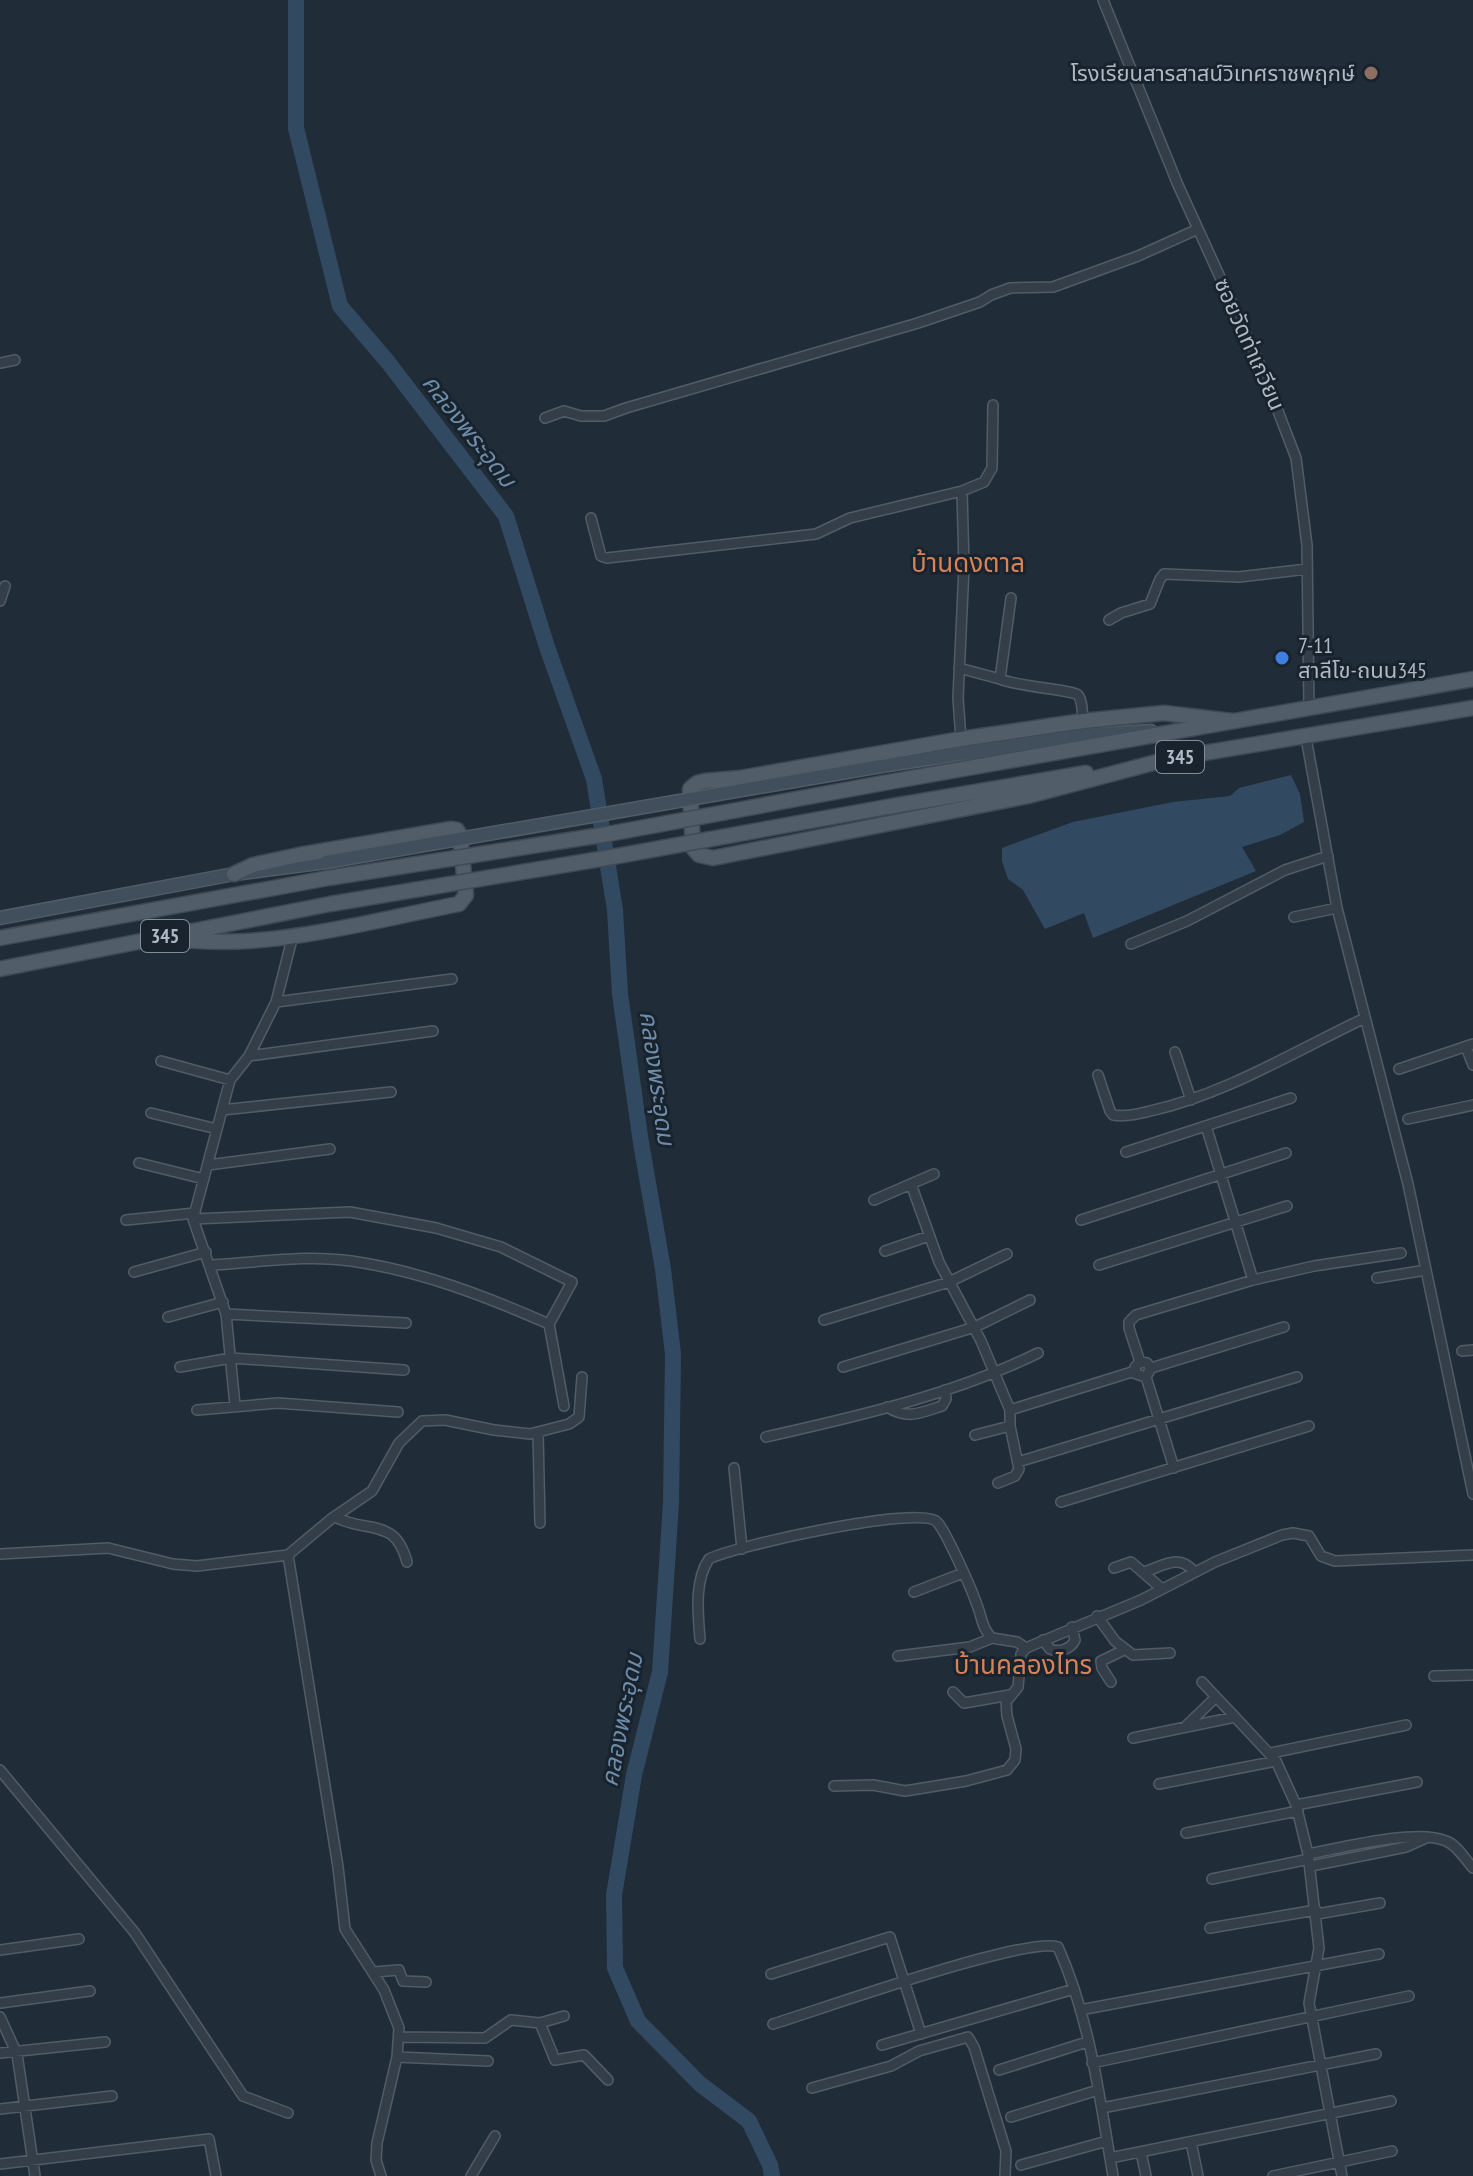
<svg xmlns="http://www.w3.org/2000/svg" width="1473" height="2176" viewBox="0 0 1473 2176" font-family="'PT Sans Narrow','Noto Sans Thai',sans-serif">
	<style>
		.water { fill: #324a61 }
		.lines { fill: none; stroke-linecap: round; stroke-linejoin: round }
		.river { stroke: #324a61; stroke-width: 16 }
		.street-casing { stroke: #515c67; stroke-width: 12 }
		.secondary-casing { stroke: #515c67; stroke-width: 15 }
		.primary-casing { stroke: #404a56; stroke-width: 17 }
		.street { stroke: #333e49; stroke-width: 9 }
		.secondary { stroke: #414e5c; stroke-width: 12 }
		.primary { stroke: #515e69; stroke-width: 14 }
		.secondary-bridge-casing { stroke: #515c67; stroke-width: 15; stroke-linecap: butt }
		.primary-bridge-casing { stroke: #404a56; stroke-width: 17; stroke-linecap: butt }
		.secondary-bridge { stroke: #414e5c; stroke-width: 12 }
		.primary-bridge { stroke: #515e69; stroke-width: 14 }
		.education-dot { fill: #8d6e63; stroke: #19232d; stroke-width: 3 }
		.shop-dot { fill: #3f7fe0; stroke: #19232d; stroke-width: 3 }
		.labels { text-anchor: middle; stroke-width: 6; stroke-linejoin: round; paint-order: stroke }
		.shield { fill: #19232d; stroke: #818c98; stroke-width: 2 }
		.shield-label { font-size: 20px; font-weight: bold; fill: #aeb9c6 }
		.poi-label { font-size: 22px; fill: #aeb9c6; stroke: #19232d; text-anchor: end }
		.street-label { font-size: 22px; fill: #aeb9c6; stroke: #19232d }
		.water-label { font-size: 24px; font-style: italic; fill: #6d8daa; stroke: #19232d }
		.quarter-label { font-size: 26px; fill: #d78257; stroke: #19232d }
	</style>
	<rect width="100%" height="100%" fill="#202d39"/>
	<path class="water" d="M1291,775L1300,794L1304,822L1280,835L1242,847L1256,871L1093,938L1084,913L1045,929L1023,890L1008,879L1002,861V848L1073,822L1173,802L1230,796L1239,788Z"/>
	<g class="lines">
		<path class="river" d="M296,0V128L340,306L387,361L506,516L547,647L594,779L615,910L620,994L641,1143L663,1269L673,1354L671,1503L660,1672L634,1775L614,1895L615,1968L638,2021L700,2084L749,2121L770,2165L772,2176"/>
		<g class="street-casing">
			<path id="street" d="M1103,0L1178,185L1261,367L1296,458L1307,545L1309,708
				M0,363L15,360
				M545,418L564,411L581,416H604L626,408L918,323L980,302L991,295L1010,288L1053,287L1138,256L1198,229
				M591,518L601,556L607,558L816,534L850,518L962,491L984,482L992,468L993,405
				M1011,598L1000,679C1015,686 1072,690 1078,695C1083,701 1082,714 1083,721
				M0,601L5,586
				M1109,620L1121,613L1150,604L1160,579L1164,574L1239,577L1307,569
				M959,668L1000,679
				M1306,738L1337,908L1408,1184L1473,1494
				M961,739L958,698L964,567L962,491
				M1294,917L1337,908
				M1131,944L1187,921L1285,870L1328,856
				M276,1002L452,979
				M1466,1047L1473,1065
				M1175,1052L1191,1100
				M249,1056L433,1031
				M161,1061L230,1080
				M1399,1069L1473,1044
				M1098,1075L1110,1111L1113,1115C1126,1117 1138,1114 1150,1111C1226,1094 1295,1051 1365,1018
				M222,1110L391,1092
				M151,1113L217,1129
				M1408,1119L1473,1105
				M1206,1126L1253,1280
				M1126,1152L1291,1098
				M139,1163L204,1179
				M208,1165L330,1149
				M911,1184L939,1262L981,1341L1010,1410V1426L1019,1469L1015,1476L998,1483
				M874,1200L934,1174
				M193,1219L350,1212L436,1228L501,1247L572,1282L549,1324L564,1406
				M126,1220L195,1213
				M1081,1220L1286,1153
				M885,1251L929,1236
				M211,1265C256,1263 306,1254 351,1261C421,1271 485,1296 549,1324
				M1099,1265L1287,1206
				M134,1272L206,1252
				M1377,1278L1426,1270
				M226,1314L406,1323
				M168,1317L223,1302
				M824,1320L949,1282L1007,1254
				M1462,1351L1473,1350
				M1140,1362L1129,1328V1322L1136,1315L1253,1280L1314,1266L1401,1253
				M180,1367L231,1358L404,1370
				M843,1367L975,1327L1030,1300
				M1151,1368L1284,1327
				M1146,1377L1136,1374L1135,1367L1140,1362L1147,1363L1151,1368L1146,1377L1174,1468
				M235,1405L226,1314L193,1219L230,1080L249,1056L276,1002L293,935
				M887,1407C909,1420 919,1413 942,1406L946,1399L945,1390
				M197,1410L278,1403L398,1412
				M1010,1410L1135,1371
				M538,1433L540,1523
				M975,1435L1010,1426
				M766,1437C858,1416 953,1395 1038,1353
				M1018,1462L1297,1377
				M734,1468L742,1549
				M1061,1502L1309,1426
				M335,1517C369,1534 395,1517 407,1562
				M0,1554L108,1548L173,1564L197,1566L288,1555L331,1519L372,1491L399,1443L422,1421L445,1420L494,1430L530,1434L569,1424L579,1417L582,1377
				M288,1555L338,1867L345,1929L384,1990L399,2028L397,2057L377,2143L376,2160L381,2176
				M1114,1568L1131,1562L1162,1589
				M1144,1572C1163,1566 1180,1553 1194,1572
				M914,1592L963,1573
				M1097,1616L1115,1641L1133,1655L1170,1653
				M700,1639C698,1614 694,1581 709,1559C734,1546 922,1504 937,1522C946,1531 972,1590 977,1605C982,1617 982,1629 992,1638
				M1043,1640L1050,1649C1059,1653 1071,1649 1075,1640L1072,1627
				M898,1656L970,1647L992,1638L1017,1642L1026,1648
				M1434,1676L1473,1675
				M1111,1682L1102,1668L1101,1661L1124,1650
				M1202,1682L1235,1717
				M953,1692L964,1703L1010,1695
				M1186,1726L1215,1698
				M1133,1738L1235,1717L1276,1761L1296,1805L1308,1854L1319,1948L1309,2003L1342,2176
				M1271,1753L1406,1725
				M0,1770L135,1933L243,2096L288,2113
				M1159,1784L1276,1761
				M834,1786L873,1785L905,1791L966,1781L1007,1770L1015,1760L1016,1749L1007,1716L1006,1702L1018,1687L1021,1654L1026,1648L1141,1600L1215,1562L1282,1535L1293,1533L1309,1536L1321,1556L1335,1561L1473,1555
				M1296,1805L1417,1782
				M1186,1833L1298,1811
				M1308,1854C1341,1848 1417,1828 1446,1841C1457,1845 1465,1859 1473,1868
				M1311,1866L1406,1847L1426,1838
				M1212,1879L1309,1859
				M1317,1914L1380,1903
				M1210,1928L1316,1910
				M0,1950L79,1939
				M374,1972L399,1970L403,1981L426,1982
				M771,1974L890,1937L921,2034
				M0,2003L90,1991
				M1080,2010L1379,1954
				M0,2017L17,2054L35,2176
				M540,2023L555,2060L584,2055L608,2080
				M773,2024C819,2010 1025,1936 1058,1947C1090,2018 1100,2100 1113,2176
				M400,2037L485,2038L511,2020L540,2023L564,2016
				M882,2045L1074,1989
				M0,2053L105,2042
				M397,2057L488,2061
				M1092,2063L1409,1996
				M999,2070L1087,2042
				M812,2088L891,2066L919,2051L968,2037L974,2047L1006,2151L1005,2176
				M1102,2108L1376,2054
				M0,2109L112,2096
				M1011,2117L1098,2090
				M1191,2142L1198,2176
				M1141,2152L1146,2176
				M1110,2158L1391,2101
				M0,2164L209,2139L216,2176
				M1021,2165L1107,2141
				M471,2176L495,2136
				M1273,2176L1392,2151"/>
		</g>
		<g class="secondary-casing">
			<path id="secondary" d="M881,766L1086,735L1151,731
				M0,918L234,874L326,862"/>
		</g>
		<g class="primary-casing">
			<path id="primary" d="M1168,759L1028,796L713,858L699,855L693,848L690,789L697,783L705,781L740,778L961,739L1083,721L1164,713L1232,721
				M1162,760L1473,708
				M883,783L1473,679
				M887,807L1086,773
				M163,937C259,954 364,922 459,904L466,895L460,835L457,830L451,829L299,855L253,865L234,874
				M0,938L328,878
				M0,969L330,904"/>
		</g>
		<use href="#street" class="street"/>
		<use href="#secondary" class="secondary"/>
		<use href="#primary" class="primary"/>
		<g class="secondary-bridge-casing">
			<path id="secondary-bridge" d="M326,862L881,766"/>
		</g>
		<g class="primary-bridge-casing">
			<path id="primary-bridge" d="M328,878L608,834L883,783
				M330,904L612,857L887,807"/>
		</g>
		<use href="#secondary-bridge" class="secondary-bridge"/>
		<use href="#primary-bridge" class="primary-bridge"/>
	</g>
	<circle class="education-dot" cx="1371" cy="73" r="8"/>
	<circle class="shop-dot" cx="1282" cy="658" r="8"/>
	<g class="labels">
		<g class="shield">
			<rect x="1156" y="741" width="48" height="32" rx="6"/>
			<rect x="141" y="920" width="48" height="32" rx="6"/>
		</g>
		<g class="shield-label">
			<text x="1180" y="764">345</text>
			<text x="165" y="943">345</text>
		</g>
		<g class="poi-label">
			<text x="1355" y="81">โรงเรียนสารสาสน์วิเทศราชพฤกษ์</text>
			<text x="1298" y="653" text-anchor="start">7-11<tspan x="1298" dy="25">สาลีโข-ถนน345</tspan></text>
		</g>
		<g class="street-label">
			<text transform="translate(1250 344) rotate(66)" y="8">ซอยวัดท่าเกวียน</text>
		</g>
		<g class="water-label">
			<text transform="translate(469 431) rotate(52)" y="8">คลองพระอุดม</text>
			<text transform="translate(657 1078) rotate(82)" y="8">คลองพระอุดม</text>
			<text transform="translate(622 1720) rotate(-79)" y="8">คลองพระอุดม</text>
		</g>
		<g class="quarter-label">
			<text x="968" y="572">บ้านดงตาล</text>
			<text x="1023" y="1674">บ้านคลองไทร</text>
		</g>
	</g>
</svg>
